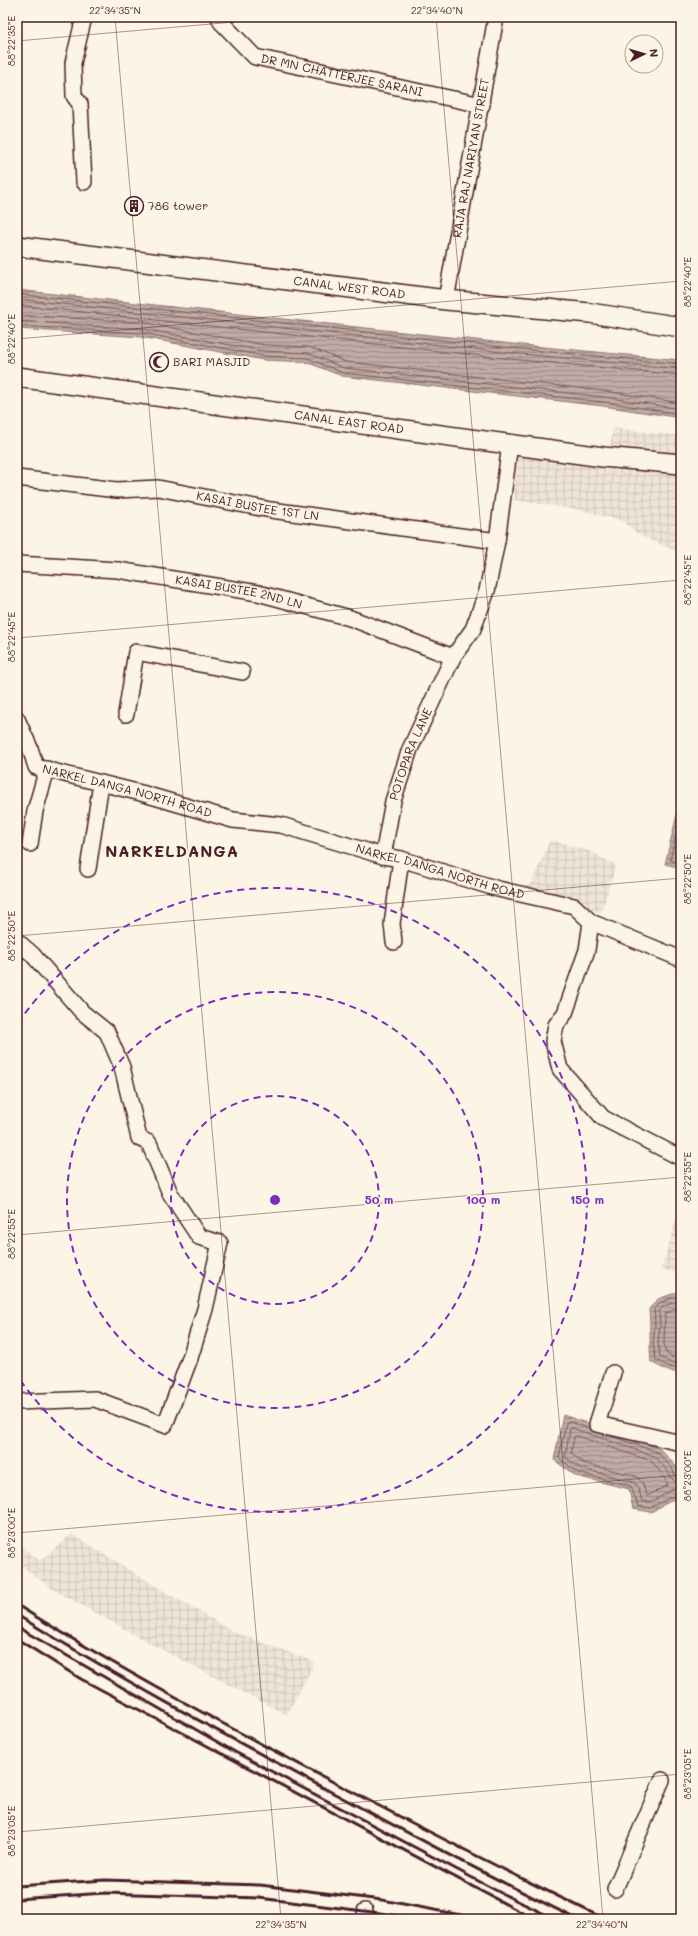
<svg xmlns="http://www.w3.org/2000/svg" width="698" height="1936" viewBox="0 0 698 1936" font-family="Mali,sans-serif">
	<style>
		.industrial { fill: url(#industrial-grid) }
		.water { fill: url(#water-rules); stroke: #917474 }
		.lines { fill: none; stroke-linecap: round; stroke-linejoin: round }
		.shore { stroke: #79575c; stroke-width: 1 }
		.minor-casing { stroke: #4a1f2b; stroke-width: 18 }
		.major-casing { stroke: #4a1f2b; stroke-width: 22 }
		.minor { stroke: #fcf5e5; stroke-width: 15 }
		.major { stroke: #fcf5e5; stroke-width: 19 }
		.rail { stroke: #4a1f2b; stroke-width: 3 }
		.ticks { fill: none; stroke: #4a1f2b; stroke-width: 1; stroke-opacity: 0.45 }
		.ring { fill: none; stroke: #7b2cbf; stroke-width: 2; stroke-dasharray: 7 5 }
		.labels { text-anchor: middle; stroke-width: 3.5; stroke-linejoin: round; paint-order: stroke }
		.street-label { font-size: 12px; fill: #4a1f2b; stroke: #fcf5e5 }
		.poi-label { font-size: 12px; fill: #4a1f2b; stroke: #fcf5e5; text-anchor: start }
		.district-label { font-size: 16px; font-weight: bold; letter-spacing: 1px; fill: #4a1f2b; stroke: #fcf5e5 }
		.centre { fill: #7b2cbf; stroke: #fcf5e5; stroke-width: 2 }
		.ring-label { font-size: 12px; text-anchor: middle; font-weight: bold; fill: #7b2cbf; stroke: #fcf5e5; stroke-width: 3.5; stroke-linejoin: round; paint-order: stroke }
		.neatline { fill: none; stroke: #4a1f2b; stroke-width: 1.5 }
		.ticks-label { font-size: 10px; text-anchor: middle; fill: #4a1f2b }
	</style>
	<defs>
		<pattern id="industrial-grid" width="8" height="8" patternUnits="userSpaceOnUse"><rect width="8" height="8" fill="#eee5d7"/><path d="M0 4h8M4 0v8" fill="none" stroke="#cec4b9"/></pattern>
		<pattern id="water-rules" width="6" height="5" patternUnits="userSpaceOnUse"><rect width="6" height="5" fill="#c0aca5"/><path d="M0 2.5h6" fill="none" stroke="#9e8b87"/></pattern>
	</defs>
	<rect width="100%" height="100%" fill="#fcf5e5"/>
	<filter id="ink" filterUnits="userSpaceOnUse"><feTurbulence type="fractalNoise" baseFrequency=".025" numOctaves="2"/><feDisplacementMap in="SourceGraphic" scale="8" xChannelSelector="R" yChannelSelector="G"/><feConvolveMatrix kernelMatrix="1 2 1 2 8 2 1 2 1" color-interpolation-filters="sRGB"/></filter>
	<g filter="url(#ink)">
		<path class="industrial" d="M613,428L681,436V553L641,536L622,521L580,510L514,500L518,454L607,469Z
			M550,840L587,850L616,865L601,913L530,887Z
			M681,1203V1274L661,1270Z
			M72,1534L157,1587L234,1632L315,1662L287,1715L155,1646L54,1590L17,1563V1543L40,1561Z"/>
		<path class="water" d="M17,290L522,345L681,360V418L603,406L342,376L306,362L263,360L141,337L17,329Z
			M681,798V868L665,864Z
			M681,1291V1373L668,1371L651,1362C649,1344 651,1327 649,1309L658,1299Z
			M563,1415L659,1448L675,1465L681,1477V1495L651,1512L633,1509L629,1489L576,1476L554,1460Z"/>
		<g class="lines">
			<path class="shore" d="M17,294L521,349L681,364
				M17,299L521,354L681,369
				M17,305L140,318L142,320L139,322L17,315
				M17,321L143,329L264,351L308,353L344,368L604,397L681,409
				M17,326L142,333L264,356L307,358L343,373L604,402L681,414
				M681,375L520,360L146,319L144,321L146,323L265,345L309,347L346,362L605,391L681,403
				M681,815L670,860L681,864
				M681,1295L661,1302L654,1310L655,1325L653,1344L656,1360L670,1367L681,1369
				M681,1300L664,1306L659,1311L660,1325L658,1343L660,1357L671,1363L681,1364
				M681,1306L665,1314L664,1343L666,1353L673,1357L681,1358
				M590,1429L568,1421L566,1423L559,1458L578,1473L631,1486L638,1506L650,1508L681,1492
				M577,1436L651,1461L662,1474L668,1485L647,1496L642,1482L636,1476L583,1463L571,1453L574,1437Z
				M611,1436L657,1452L671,1467L676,1476L681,1478
				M681,1483L673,1480L667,1470L654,1456L572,1428L570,1429L565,1457L580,1468L634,1482L638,1487L642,1501C657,1505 667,1488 681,1487"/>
			<g class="minor-casing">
				<g id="minor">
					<path id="s1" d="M219,17L221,22L255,57L482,105"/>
					<path d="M84,182L80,104L74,96L73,63L84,17"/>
					<path id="s2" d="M446,300L496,17"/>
					<path id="s3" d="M17,478L117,490L158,488L271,510L497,541"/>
					<path id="s4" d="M17,564L118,570L258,593L350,618L453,657"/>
					<path d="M126,714L136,652L242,672"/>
					<path id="s5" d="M17,719L30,748L36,767L141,793L233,820L281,825L383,856L401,859L498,889L574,906L591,922L587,950L565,1013L556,1025L553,1041L560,1069L603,1118L681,1158"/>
					<path d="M30,844L35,811L47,769"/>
					<path id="s6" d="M383,856L393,801L410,749L453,657L473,629L487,591L497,541L510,444"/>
					<path d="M88,869L101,783"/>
					<path d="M591,922L681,959"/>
					<path d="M17,941L32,954L82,1012L107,1032L122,1067L139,1138L149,1143L170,1193L199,1237L220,1243L205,1309L190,1358L165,1425L95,1399L17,1402"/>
					<path d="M394,942L392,924L401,859"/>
					<path d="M613,1373L597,1424L681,1443"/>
					<path d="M615,1889L662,1780"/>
					<path d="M365,1911L367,1919"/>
				</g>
			</g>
			<g class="major-casing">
				<g id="major">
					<path id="s7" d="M17,246L446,300L590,313L681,327"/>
					<path id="s8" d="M17,377L603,457L681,464"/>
				</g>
			</g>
			<use href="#minor" class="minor"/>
			<use href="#major" class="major"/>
			<path class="rail" d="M17,1605C121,1670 230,1728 339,1785C427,1831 515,1876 605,1919
				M17,1615C121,1679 228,1737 335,1794C416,1837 495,1880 577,1919
				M17,1627L235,1752L501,1893L555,1919
				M17,1639L81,1679L534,1919
				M17,1886L105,1880L260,1885L382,1900L482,1919
				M17,1899L105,1893L259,1898L380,1913L416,1919"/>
		</g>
	</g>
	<path class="ticks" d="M115,17L281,1919M436,17L603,1919M17,41L291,17M17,339L681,281M17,638L681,580M17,936L681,878M17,1235L681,1177M17,1533L681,1475M17,1832L681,1774"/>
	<g class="ring">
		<circle cx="275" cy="1200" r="104"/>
		<circle cx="275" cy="1200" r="208"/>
		<path d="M18 1023A312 312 0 1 1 18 1377"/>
	</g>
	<defs>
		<g id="building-ring" transform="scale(1)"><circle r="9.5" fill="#fcf5e5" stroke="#4a1f2b" stroke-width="1.5"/><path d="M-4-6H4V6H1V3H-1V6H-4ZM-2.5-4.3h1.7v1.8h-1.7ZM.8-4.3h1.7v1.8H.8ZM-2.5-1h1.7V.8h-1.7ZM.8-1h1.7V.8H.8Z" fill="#4a1f2b"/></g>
		<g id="mosque-ring" transform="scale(1)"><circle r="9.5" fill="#fcf5e5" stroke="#4a1f2b" stroke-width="1.5"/><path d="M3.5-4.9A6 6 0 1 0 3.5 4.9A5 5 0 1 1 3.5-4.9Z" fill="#4a1f2b"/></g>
	</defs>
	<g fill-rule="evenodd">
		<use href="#building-ring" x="134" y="206"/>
		<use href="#mosque-ring" x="159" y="362"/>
	</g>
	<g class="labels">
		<g class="street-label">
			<text dy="4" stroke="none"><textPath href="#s1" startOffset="143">DR MN CHATTERJEE SARANI</textPath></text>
			<text dy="4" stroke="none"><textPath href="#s2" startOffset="144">RAJA RAJ NARIYAN STREET</textPath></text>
			<text dy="4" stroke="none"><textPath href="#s7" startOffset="335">CANAL WEST ROAD</textPath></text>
			<text dy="4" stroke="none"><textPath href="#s8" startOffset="335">CANAL EAST ROAD</textPath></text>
			<text dy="4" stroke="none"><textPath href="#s3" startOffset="243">KASAI BUSTEE 1ST LN</textPath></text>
			<text dy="4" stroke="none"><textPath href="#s4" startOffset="224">KASAI BUSTEE 2ND LN</textPath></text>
			<text dy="4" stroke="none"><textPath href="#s6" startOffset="106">POTOPARA LANE</textPath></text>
			<text dy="4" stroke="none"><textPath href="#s5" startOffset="146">NARKEL DANGA NORTH ROAD</textPath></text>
			<text dy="4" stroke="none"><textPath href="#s5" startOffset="470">NARKEL DANGA NORTH ROAD</textPath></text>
		</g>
		<g class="poi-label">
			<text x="148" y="210">786 tower</text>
			<text x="173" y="366">BARI MASJID</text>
		</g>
		<g class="district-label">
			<text x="172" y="857">NARKELDANGA</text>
		</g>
	</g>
	<circle cx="275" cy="1200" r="6" class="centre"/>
	<g class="ring-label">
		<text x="379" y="1204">50 m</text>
		<text x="483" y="1204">100 m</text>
		<text x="587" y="1204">150 m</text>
	</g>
	<rect width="698" height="1936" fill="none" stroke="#fcf5e5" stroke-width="44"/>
	<g transform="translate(644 54) rotate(85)"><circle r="19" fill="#fcf5e5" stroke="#b59f9b"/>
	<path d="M0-3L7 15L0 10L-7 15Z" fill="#4a1f2b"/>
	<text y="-6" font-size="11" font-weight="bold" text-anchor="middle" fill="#4a1f2b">N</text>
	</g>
	<rect x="22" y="22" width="654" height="1892" class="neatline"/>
	<g class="ticks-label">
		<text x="115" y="14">22°34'35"N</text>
		<text x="437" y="14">22°34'40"N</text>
		<text transform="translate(11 41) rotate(-90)" y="4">88°22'35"E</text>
		<text transform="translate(687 282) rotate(-90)" y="4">88°22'40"E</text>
		<text transform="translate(11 339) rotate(-90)" y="4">88°22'40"E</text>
		<text transform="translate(687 580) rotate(-90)" y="4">88°22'45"E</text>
		<text transform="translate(11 637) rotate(-90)" y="4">88°22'45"E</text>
		<text transform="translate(687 879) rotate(-90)" y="4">88°22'50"E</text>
		<text transform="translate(11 936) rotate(-90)" y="4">88°22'50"E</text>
		<text transform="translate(687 1177) rotate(-90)" y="4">88°22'55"E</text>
		<text transform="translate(11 1234) rotate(-90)" y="4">88°22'55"E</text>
		<text transform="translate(687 1476) rotate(-90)" y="4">88°23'00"E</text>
		<text transform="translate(11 1533) rotate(-90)" y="4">88°23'00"E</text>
		<text transform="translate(687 1774) rotate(-90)" y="4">88°23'05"E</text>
		<text transform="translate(11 1831) rotate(-90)" y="4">88°23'05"E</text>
		<text x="281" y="1928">22°34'35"N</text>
		<text x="602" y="1928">22°34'40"N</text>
	</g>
</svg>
